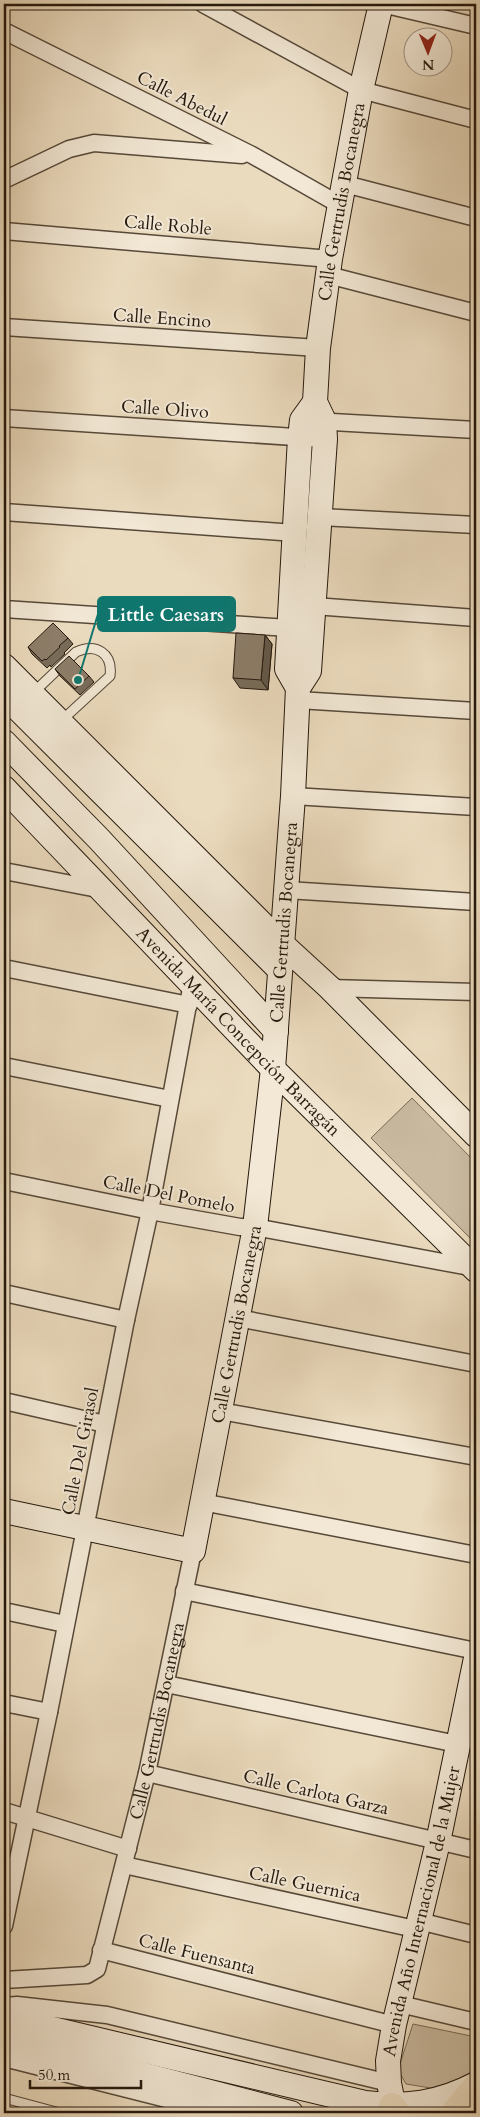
<svg xmlns="http://www.w3.org/2000/svg" width="480" height="2117" viewBox="0 0 480 2117" font-family="Cardo,serif">
	<style>
		.green { fill: #c9baa0; stroke: #776956 }
		.lines { fill: none; stroke-linecap: round; stroke-linejoin: round }
		.lane-casing { stroke: #564939; stroke-width: 11 }
		.street-casing { stroke: #564939; stroke-width: 19 }
		.secondary-casing { stroke: #25180d; stroke-width: 26 }
		.primary-casing { stroke: #25180d; stroke-width: 29 }
		.lane { stroke: #f2e8d5; stroke-width: 9 }
		.street { stroke: #f2e8d5; stroke-width: 16 }
		.secondary { stroke: #f2e8d5; stroke-width: 24 }
		.primary { stroke: #ebdbbe; stroke-width: 26 }
		.wall { fill: #786c5a; stroke: #25180d }
		.shaded-wall { fill: #62584a; stroke: #25180d }
		.building { fill: #8c7d69; stroke: #25180d }
		.labels { text-anchor: middle; stroke-width: 4; stroke-linejoin: round; paint-order: stroke }
		.street-label { font-size: 18px; fill: #25180d; stroke: #f2e8d5 }
		.leader { fill: none; stroke: #0f766e; stroke-width: 2 }
		.callout-dot { fill: #0f766e; stroke: #f2e8d5; stroke-width: 2 }
		.callout { fill: #0f766e; stroke: #0f766e; stroke-width: 2 }
		.callout-label { font-size: 19px; text-anchor: middle; font-weight: bold; fill: #fff }
	</style>
	<rect width="100%" height="100%" fill="#ebdbbe"/>
	<filter id="stains"><feTurbulence type="fractalNoise" baseFrequency=".004" numOctaves="4"/><feColorMatrix values="0 0 0 0 .2 0 0 0 0 .09 0 0 0 0 .02 0 0 0 .5 -.17"/></filter>
	<radialGradient id="worn" r=".72"><stop offset=".6" stop-color="#630" stop-opacity="0"/><stop offset="1" stop-color="#630" stop-opacity=".3"/></radialGradient>
	<path class="green" d="M412,1098L476,1163V1244L371,1138Z
		M413,2024L476,2037V2075L455,2092L406,2084L398,2070Z"/>
	<g class="lines">
		<g class="lane-casing">
			<path id="lane" d="M33,693L76,652C96,643 113,653 110,676L60,722
				M4,2098L60,2113"/>
		</g>
		<g class="street-casing">
			<g id="street">
				<path d="M203,4L361,90L476,120"/>
				<path d="M382,4L476,26"/>
				<path d="M4,31L252,155L340,205"/>
				<path d="M4,180L69,149L94,143L242,155"/>
				<path d="M345,184L476,218"/>
				<path d="M4,231L330,259"/>
				<path d="M328,275L476,313"/>
				<path d="M4,327L318,348"/>
				<path d="M4,418L325,439"/>
				<path d="M314,421L476,430"/>
				<path d="M4,512L295,533"/>
				<path d="M320,517L476,525"/>
				<path d="M314,606L476,618"/>
				<path d="M4,609L289,628"/>
				<path d="M298,700L476,711"/>
				<path d="M293,796L476,807"/>
				<path d="M4,871L103,890"/>
				<path d="M287,890L476,902"/>
				<path d="M4,968L189,1005"/>
				<path d="M330,988L476,992"/>
				<path d="M4,1066L170,1099"/>
				<path d="M4,1181L150,1211L240,1227H255L475,1268"/>
				<path d="M4,1293L126,1320"/>
				<path d="M238,1318L476,1364"/>
				<path d="M4,1401L105,1424"/>
				<path d="M220,1411L476,1457"/>
				<path d="M202,1502L476,1555"/>
				<path d="M184,1591L476,1651"/>
				<path d="M4,1611L65,1624"/>
				<path d="M166,1684L457,1744"/>
				<path d="M4,1703L49,1712"/>
				<path d="M147,1773L476,1850"/>
				<path d="M4,1811L128,1849"/>
				<path d="M124,1865L415,1929L427,1923L476,1935"/>
				<path d="M4,1926L49,1712L126,1320L150,1211L192,983"/>
				<path d="M101,1950L394,2025"/>
				<path id="s1" d="M4,1980L87,1975L97,1969L147,1773L193,1551"/>
				<path d="M400,2004L476,2022"/>
				<path d="M4,2006L17,2005L107,2015L389,2083"/>
				<path d="M4,2058L222,2113"/>
			</g>
		</g>
		<g class="secondary-casing">
			<g id="secondary">
				<path d="M4,666L282,944L330,988L476,1135"/>
				<path d="M298,688L287,669L300,438L302,420L315,402"/>
				<path d="M4,695L280,970"/>
				<path d="M4,742L99,839L276,1031"/>
				<path id="s2" d="M4,788L273,1069L476,1270"/>
				<path id="s3" d="M4,1511L193,1551L255,1227L273,1069L293,796L298,688L309,671L325,439L324,421L315,402L318,348L330,259L361,90L381,4"/>
				<path d="M4,2023L48,2028L365,2103C405,2108 440,2103 476,2084"/>
				<path d="M4,2045L48,2050L291,2113"/>
				<path id="s4" d="M395,2113L389,2083L388,2061L394,2025L438,1842L476,1658"/>
			</g>
		</g>
		<g class="primary-casing">
			<path id="primary" d="M392,2106L397,2113
				M454,2113L476,2086"/>
		</g>
		<use href="#lane" class="lane"/>
		<use href="#street" class="street"/>
		<use href="#secondary" class="secondary"/>
		<use href="#primary" class="primary"/>
	</g>
	<path class="wall" d="M265,635L272,644L268,690L240,688L233,678Z
		M68,638L73,644L64,653L65,654L51,667L50,665L47,668L32,654L28,647Z
		M55,669L89,676L94,682L80,695L60,676Z"/>
	<path class="shaded-wall" d="M265,635L272,644L268,690L261,680Z"/>
	<path class="building" d="M53,623L68,638L59,646L60,647L46,660L45,659L42,661L28,647Z
		M236,633L265,635L261,680L233,678Z
		M69,656L89,676L75,689L55,669Z"/>
	<g class="labels">
		<g class="street-label">
			<text transform="translate(182 98) rotate(27)" y="6">Calle Abedul</text>
			<text dy="6" stroke="none"><textPath href="#s3" startOffset="1558">Calle Gertrudis Bocanegra</textPath></text>
			<text transform="translate(168 225) rotate(5)" y="6">Calle Roble</text>
			<text transform="translate(162 318) rotate(4)" y="6">Calle Encino</text>
			<text transform="translate(165 409) rotate(4)" y="6">Calle Olivo</text>
			<text dy="6" stroke="none"><textPath href="#s3" startOffset="829">Calle Gertrudis Bocanegra</textPath></text>
			<text dy="6" stroke="none"><textPath href="#s2" startOffset="338">Avenida María Concepción Barragán</textPath></text>
			<text transform="translate(169 1194) rotate(11)" y="6">Calle Del Pomelo</text>
			<text dy="6" stroke="none"><textPath href="#s3" startOffset="424">Calle Gertrudis Bocanegra</textPath></text>
			<text transform="translate(80 1451) rotate(-79)" y="6">Calle Del Girasol</text>
			<text dy="6" stroke="none"><textPath href="#s1" startOffset="350">Calle Gertrudis Bocanegra</textPath></text>
			<text transform="translate(316 1792) rotate(13)" y="6">Calle Carlota Garza</text>
			<text transform="translate(305 1884) rotate(12)" y="6">Calle Guernica</text>
			<text dy="6" stroke="none"><textPath href="#s4" startOffset="206">Avenida Año Internacional de la Mujer</textPath></text>
			<text transform="translate(197 1954) rotate(14)" y="6">Calle Fuensanta</text>
		</g>
	</g>
	<path class="leader" d="M78 680L98 614"/>
	<circle class="callout-dot" cx="78" cy="680" r="5"/>
	<rect class="callout" x="98" y="597" width="137" height="34" rx="5"/>
	<g class="callout-label">
		<text x="166" y="621">Little Caesars</text>
	</g>
	<rect width="480" height="2117" fill="none" stroke="#ebdbbe" stroke-width="20"/>
	<rect x="5" y="5" width="470" height="2107" fill="none" stroke="#25180d" stroke-width="2.5"/>
	<rect x="10" y="10" width="460" height="2097" fill="none" stroke="#25180d"/>
	<g transform="translate(428 52) rotate(179)"><circle r="24" fill="#f2e8d5" stroke="#a09585"/>
	<path d="M0-4L9 19L0 12L-9 19Z" fill="#8f2418"/>
	<text y="-8" font-size="14" font-weight="bold" text-anchor="middle" fill="#25180d">N</text>
	</g>
	<path d="M30 2080v8h111v-8" fill="none" stroke="#25180d" stroke-width="2.5"/>
	<text x="38" y="2080" font-size="15" fill="#25180d" stroke="#f2e8d5" stroke-width="4" paint-order="stroke">50 m</text>
	<rect width="100%" height="100%" filter="url(#stains)"/>
	<rect width="100%" height="100%" fill="url(#worn)"/>
</svg>
